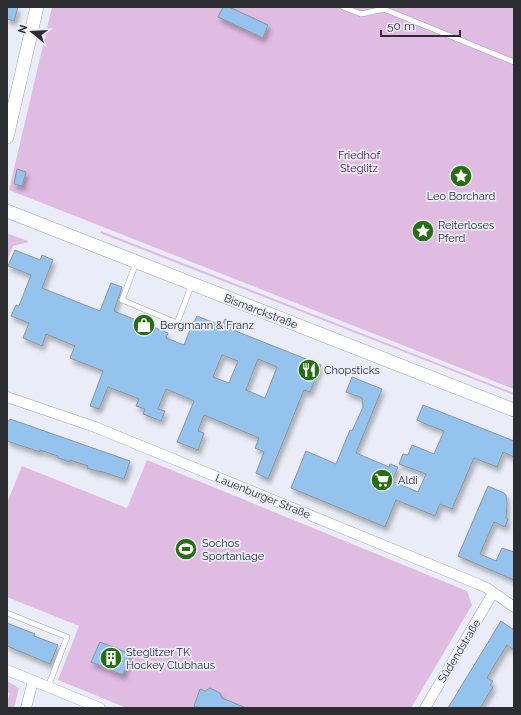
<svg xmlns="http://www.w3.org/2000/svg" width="521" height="715" viewBox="0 0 521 715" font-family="Raleway,sans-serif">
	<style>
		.green { fill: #e0bbe2 }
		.building { fill: #94c4ed; stroke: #8c949b; fill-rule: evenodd; filter: url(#shadow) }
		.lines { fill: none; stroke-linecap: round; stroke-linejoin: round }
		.service-casing { stroke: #9c9fa8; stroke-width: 6 }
		.minor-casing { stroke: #9c9fa8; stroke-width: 11 }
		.tertiary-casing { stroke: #9c9fa8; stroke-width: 14 }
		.service { stroke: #fff; stroke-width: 5 }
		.minor { stroke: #fff; stroke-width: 10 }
		.tertiary { stroke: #fff; stroke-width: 13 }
		.labels { text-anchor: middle; stroke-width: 3.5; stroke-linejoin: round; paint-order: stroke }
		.park-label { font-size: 11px; fill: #48154c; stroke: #eaedf7 }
		.poi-label { font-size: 11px; fill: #2c2d31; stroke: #eaedf7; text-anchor: start }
		.street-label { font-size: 11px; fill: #2c2d31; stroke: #eaedf7 }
	</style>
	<defs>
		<filter id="shadow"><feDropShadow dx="2.5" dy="4.5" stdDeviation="2" flood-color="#0004"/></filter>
	</defs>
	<rect width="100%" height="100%" fill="#eaedf7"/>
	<path class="green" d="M52,7H514V389L9,190Z
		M101,231L514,393V395L100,233Z
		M9,234L28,241V242L13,246L7,261V235Z
		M147,460L467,591L472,605L411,708H127L58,680L79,626L7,597V503L22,466L127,508Z
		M7,681L19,688L14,708H7V703L10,693L7,692Z"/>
	<path class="building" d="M7,7H18L14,21L7,19Z
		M223,7H229L268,25L263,38L218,17Z
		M17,169L26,172L22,186L14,184Z
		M15,250L40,260L42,255L53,260L42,288L100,311L111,283L122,287L114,311L168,333L166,338L184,345L193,322H194L197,316L222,326L225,319L236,323L233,330L321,365L310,392L304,390L268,479L256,473L264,452L255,448L259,438L204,415L198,431L204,433L198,450L177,442L194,401L166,389L158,409L165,411L161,421L143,414L145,409L136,406L139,399L108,387L99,409L90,406L103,371L70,358L75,346L46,334L42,346L23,338L29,323L11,316L16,305L19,306L31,275L8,266ZM222,355L238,361L229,383L213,377ZM258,359L277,367L265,398L246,390Z
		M352,377L382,389L356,453L389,467L390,464L398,467L392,481L418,492L426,474L399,464L403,454L408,455L412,445L434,454L444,431L431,426H430L417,420L423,405L514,441V457L503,452L497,467L474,458L452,509L440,504L435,516L396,500L385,527L291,488L306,451L336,464L350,430L352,431L363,407L362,398L346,392Z
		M10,419L130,461L124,479L100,471V472L87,468L88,466L70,460V462L58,458V456L40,450V452L7,441V420L9,421Z
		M488,486L504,493L506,495L507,503L506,518L508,519L505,527L494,522L480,554L496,561L502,548L514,552V580L458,556Z
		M501,621L514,630V650L507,645L492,669L487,678L493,681L490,685L493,687L480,708H448Z
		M7,623L35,634L34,636L58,645L50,664L7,646Z
		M100,642L131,654L123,675L91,662Z
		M210,688L220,693L222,698L246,708H199L194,706L200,689L205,691Z"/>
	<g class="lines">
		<g class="service-casing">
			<path id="service" d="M343,7L361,14L384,9
				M383,7L384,9L514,62
				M136,263L122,300L177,323L192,284
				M7,613L67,637L48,687"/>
		</g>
		<g class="minor-casing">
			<path id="minor" d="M7,397L95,427L478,584L487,588L514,607
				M7,670L100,708
				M26,708L33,681
				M425,708L493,593"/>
		</g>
		<g class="tertiary-casing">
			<path id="tertiary" d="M7,137L37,7
				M7,211L514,410"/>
		</g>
		<use href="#service" class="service"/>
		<use href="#minor" class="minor"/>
		<use href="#tertiary" class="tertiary"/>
	</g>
	<defs>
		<g id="sight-disc" transform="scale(1.15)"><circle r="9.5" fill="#266f10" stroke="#eaedf7"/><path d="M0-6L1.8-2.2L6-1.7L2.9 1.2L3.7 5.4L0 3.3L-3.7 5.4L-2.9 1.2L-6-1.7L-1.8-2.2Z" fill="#fff"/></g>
		<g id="shop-disc" transform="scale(1.15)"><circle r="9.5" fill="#266f10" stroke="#eaedf7"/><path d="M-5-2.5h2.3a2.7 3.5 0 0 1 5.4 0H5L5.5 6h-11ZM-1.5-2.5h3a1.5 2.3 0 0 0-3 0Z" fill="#fff"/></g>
		<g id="restaurant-disc" transform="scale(1.15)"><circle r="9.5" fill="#266f10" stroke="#eaedf7"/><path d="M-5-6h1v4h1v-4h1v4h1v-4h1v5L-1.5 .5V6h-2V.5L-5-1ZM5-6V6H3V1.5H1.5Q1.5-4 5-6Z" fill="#fff"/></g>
		<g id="supermarket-disc" transform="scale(1.15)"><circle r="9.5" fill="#266f10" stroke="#eaedf7"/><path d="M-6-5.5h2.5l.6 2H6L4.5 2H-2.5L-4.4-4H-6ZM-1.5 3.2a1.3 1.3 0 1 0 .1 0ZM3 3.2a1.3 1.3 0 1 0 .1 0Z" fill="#fff"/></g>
		<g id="stadium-disc" transform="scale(1.15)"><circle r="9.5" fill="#266f10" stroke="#eaedf7"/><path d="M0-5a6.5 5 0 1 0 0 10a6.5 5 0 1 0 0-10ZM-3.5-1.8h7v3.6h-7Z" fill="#fff"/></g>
		<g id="building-disc" transform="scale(1.15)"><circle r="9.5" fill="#266f10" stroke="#eaedf7"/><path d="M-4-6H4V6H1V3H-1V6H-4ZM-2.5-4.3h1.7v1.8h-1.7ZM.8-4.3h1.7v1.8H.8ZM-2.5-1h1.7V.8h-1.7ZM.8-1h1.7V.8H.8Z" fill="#fff"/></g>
	</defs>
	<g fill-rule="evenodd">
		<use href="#sight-disc" x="461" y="176"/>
		<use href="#sight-disc" x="423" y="231"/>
		<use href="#shop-disc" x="144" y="325"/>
		<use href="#restaurant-disc" x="309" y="370"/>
		<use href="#supermarket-disc" x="382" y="480"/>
		<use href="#stadium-disc" x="186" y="549"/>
		<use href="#building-disc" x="111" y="658"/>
	</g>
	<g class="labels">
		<g class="park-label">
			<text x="359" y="159">Friedhof<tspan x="359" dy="13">Steglitz</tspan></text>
		</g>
		<g class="poi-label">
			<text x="461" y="200" text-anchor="middle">Leo Borchard</text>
			<text x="438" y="229">Reiterloses<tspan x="438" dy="13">Pferd</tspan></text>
			<text x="160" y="329">Bergmann &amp; Franz</text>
			<text x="324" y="374">Chopsticks</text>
			<text x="398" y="484">Aldi</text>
			<text x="202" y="547">Sochos<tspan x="202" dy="13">Sportanlage</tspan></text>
			<text x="126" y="656">Steglitzer TK<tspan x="126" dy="13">Hockey Clubhaus</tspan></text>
		</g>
		<g class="street-label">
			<text transform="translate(261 311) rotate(21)" y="4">Bismarckstraße</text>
			<text transform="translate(263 496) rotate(22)" y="4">Lauenburger Straße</text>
			<text transform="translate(459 651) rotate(-59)" y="4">Südendstraße</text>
		</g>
	</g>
	<rect width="521" height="715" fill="none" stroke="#2c2d31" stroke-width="16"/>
	<g transform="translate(32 32) rotate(288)" stroke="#eaedf7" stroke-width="3" paint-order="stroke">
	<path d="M0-3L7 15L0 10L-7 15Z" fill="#2c2d31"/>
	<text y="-6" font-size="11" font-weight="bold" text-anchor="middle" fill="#2c2d31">N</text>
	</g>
	<path d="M381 30v6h79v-6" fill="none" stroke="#2c2d31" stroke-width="2"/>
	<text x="387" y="30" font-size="12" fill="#2c2d31" stroke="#eaedf7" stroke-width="3" paint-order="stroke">50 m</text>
</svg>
